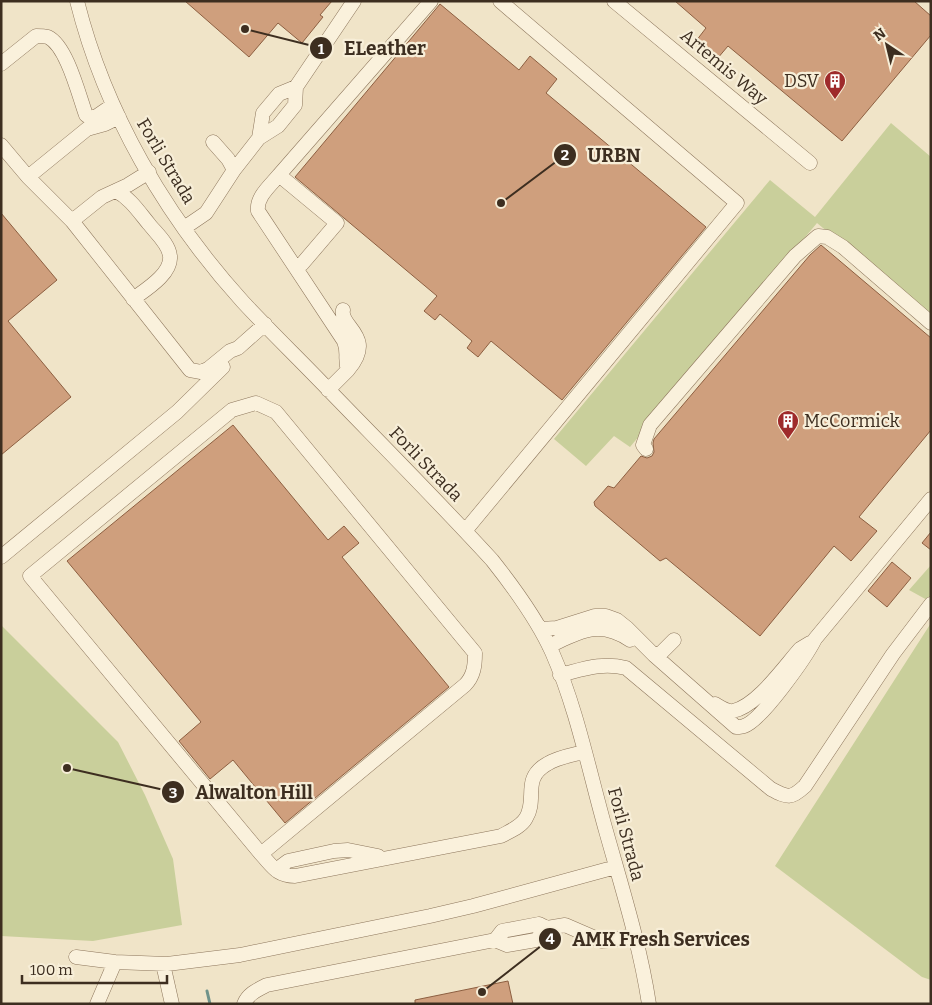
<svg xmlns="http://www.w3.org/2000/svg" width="932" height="1005" viewBox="0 0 932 1005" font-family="Bitter,serif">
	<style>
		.green { fill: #c9cf9b }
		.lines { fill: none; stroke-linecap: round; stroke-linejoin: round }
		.stream { stroke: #6f938a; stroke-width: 3 }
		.building { fill: #cf9f7d; stroke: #8d5f41 }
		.minor-casing { stroke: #8d765c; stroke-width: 15 }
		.minor { stroke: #faf1dc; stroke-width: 14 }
		.labels { text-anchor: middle; stroke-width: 4.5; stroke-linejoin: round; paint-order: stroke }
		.street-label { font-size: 18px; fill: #3d2e20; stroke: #f7eed8 }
		.poi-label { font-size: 18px; fill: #3d2e20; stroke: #f7eed8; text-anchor: end }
		.leader { fill: none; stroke: #3d2e20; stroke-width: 2 }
		.callout-dot { fill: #3d2e20; stroke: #f7eed8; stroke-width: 2 }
		.mark-label { font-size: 15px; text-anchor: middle; font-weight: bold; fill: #fff }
		.callout-label { font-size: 19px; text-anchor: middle; font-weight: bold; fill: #3d2e20; stroke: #f7eed8; stroke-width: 4.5; stroke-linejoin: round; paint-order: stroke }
	</style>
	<rect width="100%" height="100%" fill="#f0e4c8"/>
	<path class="green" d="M891,123L931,157V318L817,223L630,447L614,436L586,466L554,439L770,180L815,217Z
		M931,565V599L929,601L909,590Z
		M931,623V980L922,977L775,866Z
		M1,625L118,742L145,795L173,859L182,925L93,941L1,936Z"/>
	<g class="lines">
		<path class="stream" d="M207,991L210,1004"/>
	</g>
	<path class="building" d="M185,1H332L320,15L323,17L302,43L278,23L249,57Z
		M675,1H914L931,16V35L842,141L728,46L717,59L696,41L706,28Z
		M440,4L519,70L530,56L557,79L546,93L706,227L562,400L491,341L478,357L467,348L472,341L440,314L435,320L424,311L437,296L295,177Z
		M1,213L57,280L8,321L71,397L1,455Z
		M821,245L931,338V430L859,517L877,531L851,561L834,546L760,636L666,558L660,561L595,506L594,502L608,486L614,488L641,456L647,458L652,456L654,452L653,443L654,439L810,255Z
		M233,425L328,540L344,526L359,543L342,557L449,687L285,823L233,760L210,779L179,741L201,722L67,561Z
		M931,532V550L922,543Z
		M892,562L911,578L887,607L868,591Z
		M508,981L513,1004H415V1000Z"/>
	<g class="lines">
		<g class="minor-casing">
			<path id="minor" d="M77,1C105,113 166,217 243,302C269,330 296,356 322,383C379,442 437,500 492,560C515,589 537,619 552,652C577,709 589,771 606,831C622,888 640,945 649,1004
				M614,1L810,163
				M1,64L36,36C40,36 44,36 48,37C67,46 79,96 86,115L90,118L97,116L113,105
				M259,138L263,113L279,94L296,87
				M1,145L28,177L72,221L190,370L201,372L208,369L230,351L238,348L265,324
				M234,170L259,138L278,126L295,105L296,87L354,1
				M279,175C270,186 256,197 258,211L344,341C349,353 344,358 348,370L328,390
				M28,177L87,129L105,124L119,117
				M116,191C130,198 139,212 149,224C156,233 169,244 170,256C172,274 145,290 133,299
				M72,221L102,197L128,185L149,172
				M184,228L206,213L234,170L228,159L213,142
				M302,264L337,223L279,175L431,1
				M343,310C339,327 377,336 348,370
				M646,449L643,445L650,425L795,256L818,236L827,237L843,247L931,323
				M465,531L737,203L500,1
				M1,557L177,412L223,367
				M540,629L557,628L595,616H606L617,620L627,628L654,655L736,727C739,727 742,727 744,726C761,721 806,657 815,639L931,499
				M549,646C579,632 599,619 630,640
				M654,655L661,653L674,640
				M560,675C584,669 602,662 626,668L771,789C788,798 791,799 805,786L893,654L931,604
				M715,704C720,707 727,712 733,711C757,706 784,667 800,649L810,643
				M261,854L465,685C474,676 475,665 475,653L276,412L256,403L232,410L30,576L261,854C273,867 277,876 295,876L501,836C510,831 521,827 526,818C538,799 521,779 547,764C558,757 572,755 584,752
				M276,870L288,861L334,851L348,850L378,856
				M495,940L507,945L536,940L547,928
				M76,957L115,962L167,964L240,955L430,916L473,906L616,867
				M163,964L172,1004
				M97,1004L115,962
				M244,1004C248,994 257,990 267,985L495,940L502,931L539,924L547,928L565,925L602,941L614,940L634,935"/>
		</g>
		<use href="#minor" class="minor"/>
	</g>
	<defs>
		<g id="building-pin" transform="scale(1.125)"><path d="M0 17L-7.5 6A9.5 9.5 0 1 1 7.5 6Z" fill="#9e2a2b" stroke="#f7eed8"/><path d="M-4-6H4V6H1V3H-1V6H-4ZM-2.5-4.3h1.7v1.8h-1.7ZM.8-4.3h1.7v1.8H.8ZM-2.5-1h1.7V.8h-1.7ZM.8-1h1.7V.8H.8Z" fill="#fff"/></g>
	</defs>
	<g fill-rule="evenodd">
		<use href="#building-pin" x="835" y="81"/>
		<use href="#building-pin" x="788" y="421"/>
	</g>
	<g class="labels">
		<g class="street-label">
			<text transform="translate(724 67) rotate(40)" y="6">Artemis Way</text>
			<text transform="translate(166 161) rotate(59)" y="6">Forli Strada</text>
			<text transform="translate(426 464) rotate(46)" y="6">Forli Strada</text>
			<text transform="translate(626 834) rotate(75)" y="6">Forli Strada</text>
		</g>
		<g class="poi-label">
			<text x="819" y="87">DSV</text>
			<text x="804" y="427" text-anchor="start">McCormick</text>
		</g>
	</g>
	<path class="leader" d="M245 29L321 48M501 203L565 155M67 768L173 792M482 992L550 939"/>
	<g class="callout-dot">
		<circle cx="245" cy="29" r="5"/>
		<circle cx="501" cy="203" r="5"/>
		<circle cx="67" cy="768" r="5"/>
		<circle cx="482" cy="992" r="5"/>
		<circle cx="321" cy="48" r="12"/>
		<circle cx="565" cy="155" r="12"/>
		<circle cx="173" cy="792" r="12"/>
		<circle cx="550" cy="939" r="12"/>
	</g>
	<g class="mark-label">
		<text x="321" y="54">1</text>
		<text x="565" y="160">2</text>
		<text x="173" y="798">3</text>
		<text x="550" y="944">4</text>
	</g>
	<g class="callout-label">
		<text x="385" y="55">ELeather</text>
		<text x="614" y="162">URBN</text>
		<text x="254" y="799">Alwalton Hill</text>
		<text x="661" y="946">AMK Fresh Services</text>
	</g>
	<rect width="932" height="1005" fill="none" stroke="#3d2e20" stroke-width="5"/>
	<g transform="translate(887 45) rotate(325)" stroke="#f7eed8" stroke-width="4" paint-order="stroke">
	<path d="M0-4L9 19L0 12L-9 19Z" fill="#3d2e20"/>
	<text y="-8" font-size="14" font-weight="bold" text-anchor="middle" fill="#3d2e20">N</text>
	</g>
	<path d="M22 975v8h145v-8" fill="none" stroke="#3d2e20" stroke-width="2.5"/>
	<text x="30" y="975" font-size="15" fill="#3d2e20" stroke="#f7eed8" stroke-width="4" paint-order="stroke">100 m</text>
</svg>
